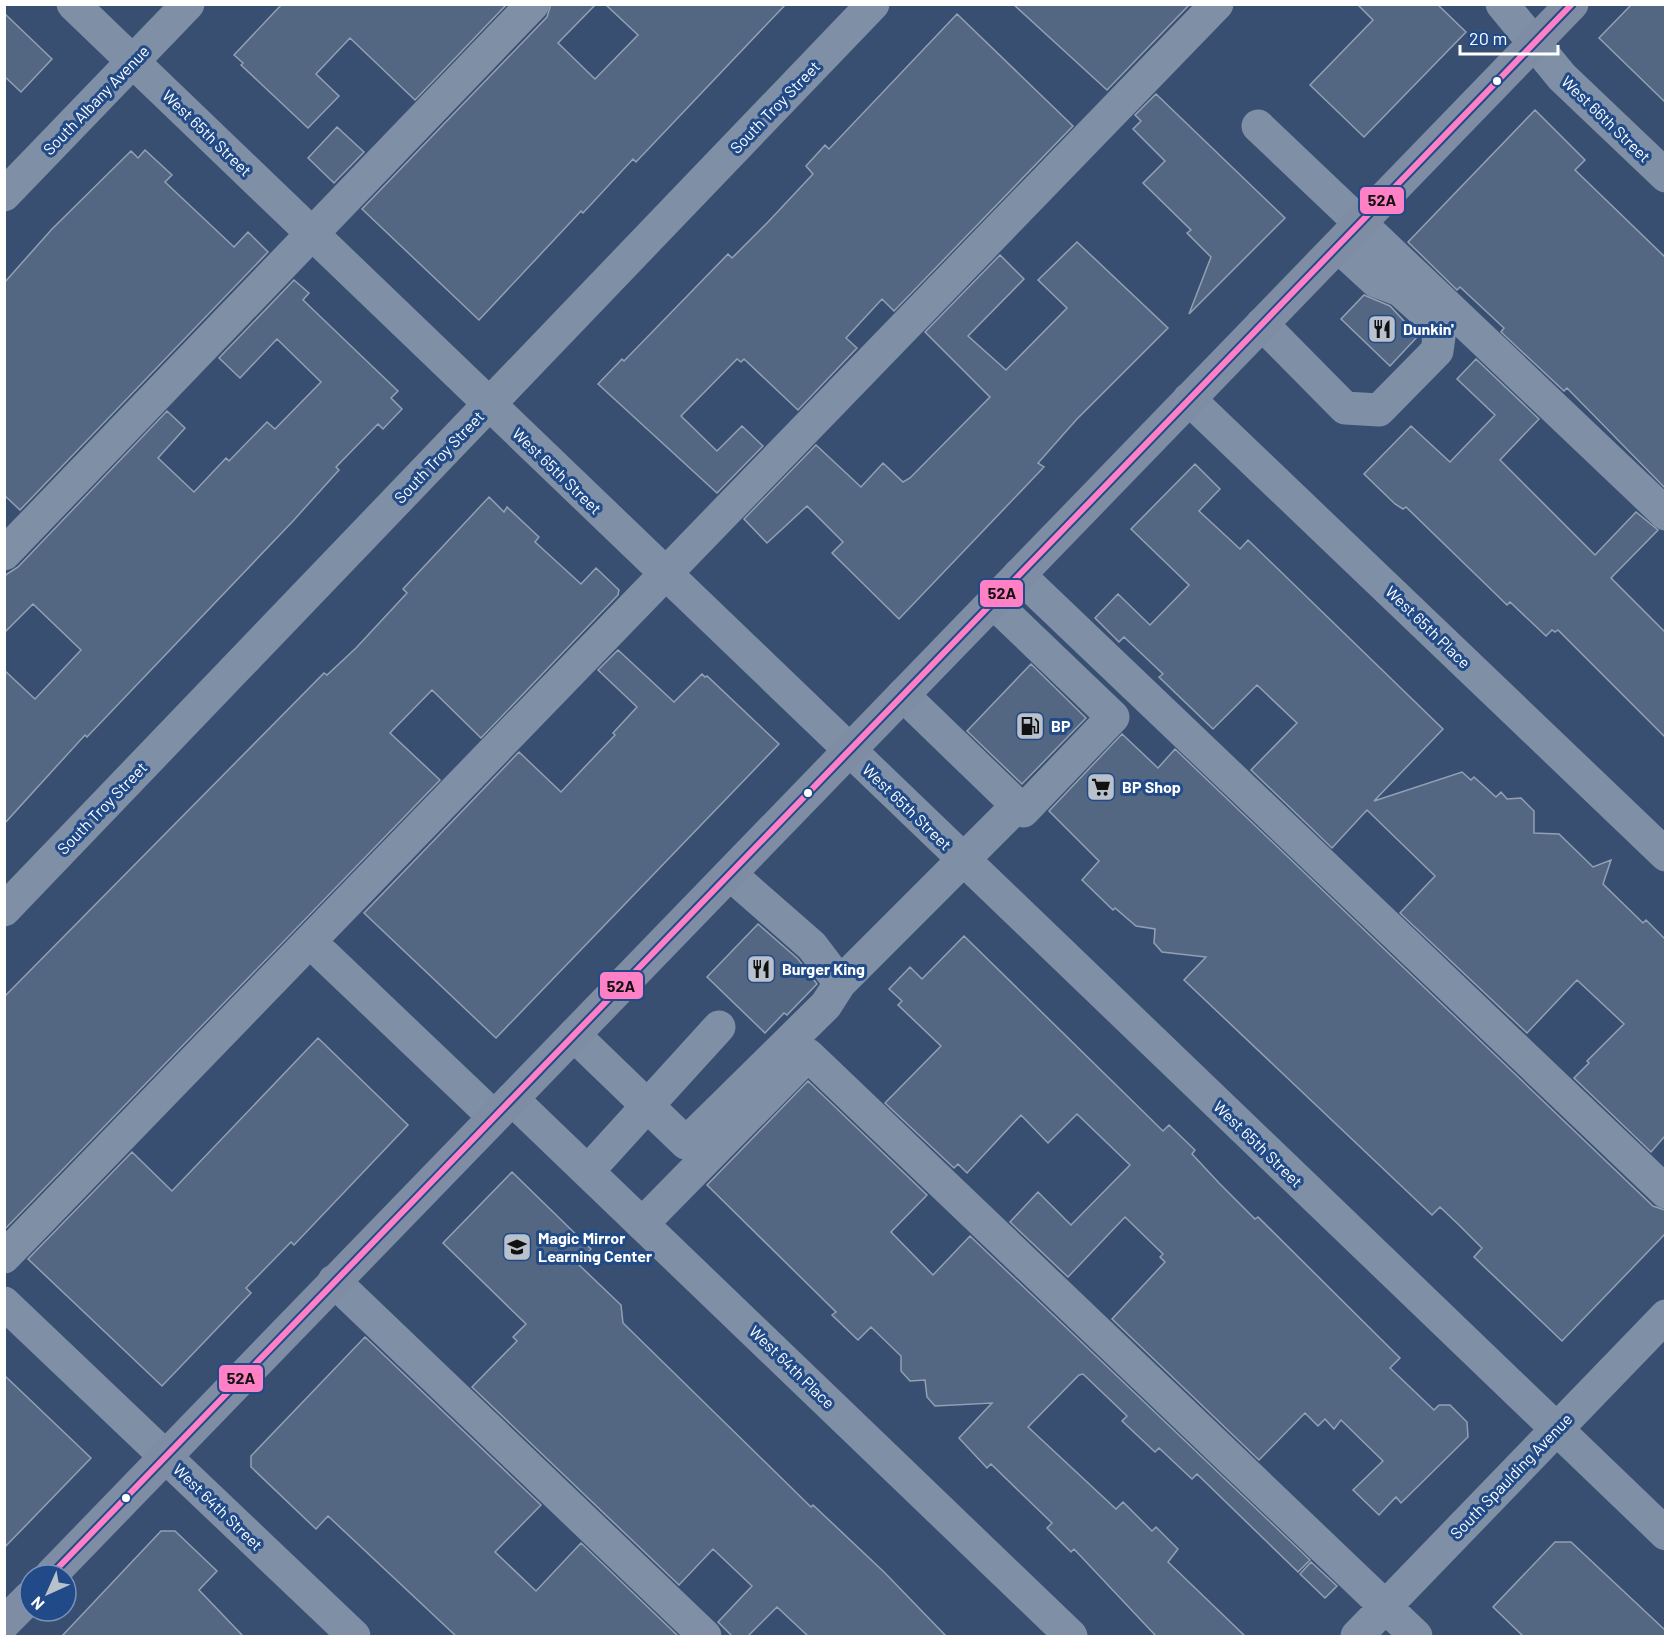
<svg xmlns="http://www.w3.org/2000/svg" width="1670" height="1641" viewBox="0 0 1670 1641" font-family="Barlow,sans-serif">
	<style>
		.building { fill: #546782; stroke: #93a0b4; stroke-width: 1.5 }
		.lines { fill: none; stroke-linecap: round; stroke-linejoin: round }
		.minor { stroke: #7f8fa6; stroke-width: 33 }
		.major { stroke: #7e8da4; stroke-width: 33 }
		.bus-1-casing { stroke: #214a88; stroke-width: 10 }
		.bus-1 { stroke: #ff80c5; stroke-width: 6 }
		.bus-dot { fill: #fff; stroke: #214a88; stroke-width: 2 }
		.labels { text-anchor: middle; stroke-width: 6; stroke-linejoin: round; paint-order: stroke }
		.street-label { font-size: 16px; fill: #fff; stroke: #214a88 }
		.poi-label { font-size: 16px; font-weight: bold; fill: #fff; stroke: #214a88; text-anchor: start }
		.line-badge { stroke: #214a88; stroke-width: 2 }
		.pale-badge-label { font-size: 16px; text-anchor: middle; font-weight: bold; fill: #111 }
	</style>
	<rect width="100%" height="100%" fill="#384f71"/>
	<path class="building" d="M282,4H507L415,100L350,38L316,74L339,96L308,128L241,65L243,63L234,55Z
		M551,4H596L558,43L595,79L638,35L605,4H786L636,162L633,159L583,213L581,211L479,320L362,209L547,17Z
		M1013,4H1190L1107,90Z
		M1357,4H1437L1466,32L1364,137L1310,85L1373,20Z
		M1632,4H1665V102L1599,38Z
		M4,13L52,59L21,92L4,76Z
		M957,14L1073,126L894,311L882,299L846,338L857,348L798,410L744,359L741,362L737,359L681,416L717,451L742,426L763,446L717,493L598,384L622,359L624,361L728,254L732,258L768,222L813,174L806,166L825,145L829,149Z
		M1156,94L1285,218L1189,314L1211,257L1187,233L1191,230L1143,183L1165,161L1133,129L1141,121L1135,115Z
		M1535,110L1585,160L1575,170L1665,257V488L1567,388L1564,391L1501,332L1504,328L1460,287L1457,290L1408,242Z
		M337,127L364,152L334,183L308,158Z
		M145,150L172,175L165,182L234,247L248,232L268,252L20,510L4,495V283L52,229L131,151L138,158Z
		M1077,242L1168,328L1077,419L1038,463L1044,467L899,619L832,553L843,542L807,506L767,543L744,519L816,445L861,487L883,463L903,482L910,478L990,397L925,332L1000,255L1024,279L968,336L1006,370L1067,308L1038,280Z
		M294,280L309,293L303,300L398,391L391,398L402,409L383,429L378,424L336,467L339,470L293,521L87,737L85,735L4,824V670L35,699L81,650L33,604L4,633V576L18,567L167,411L185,428L158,458L194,492L226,458L229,461L267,422L275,429L321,382L277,339L240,378L219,358Z
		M1364,295L1390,306L1418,336L1390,366L1341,319Z
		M1476,359L1539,419L1500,460L1595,555L1636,512L1658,530L1611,578L1665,632V737L1558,630L1555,632L1552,630L1546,636L1510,602L1507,605L1406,507L1403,509L1395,504L1364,474L1411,426L1450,462L1495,415L1457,379Z
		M1195,464L1220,489L1199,511L1240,549L1248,540L1443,729L1374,801L1462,772L1471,780L1474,777L1496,797L1501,792L1507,799L1521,798L1534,811V833L1559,834L1593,867L1611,860L1603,884L1643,923L1646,920L1665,939V1136L1651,1152L1574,1078L1589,1063L1587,1061L1624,1024L1577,980L1527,1033L1400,913L1435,876L1367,810L1332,848L1251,770L1297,723L1257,685L1213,729L1159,677L1163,674L1124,637L1119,642L1095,618L1118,594L1150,625L1189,585L1131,529Z
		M489,497L504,512L507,507L539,537L535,542L581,584L596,568L619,590L618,595L481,738L432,690L390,733L440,780L4,1230V997L324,673L327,675L356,648L407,593L403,589Z
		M618,650L674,702L702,674L705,677L707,676L779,744L496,1038L364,913L519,752L561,792L615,735L613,733L637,707L598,670Z
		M1031,664L1086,718L1022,784L967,731Z
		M1122,734L1158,768L1175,749L1653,1206L1665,1210V1234L1562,1341L1474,1257L1482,1248L1459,1225L1440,1207L1432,1215L1184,980L1206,957L1162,952L1154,943L1155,929L1136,926L1115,908L1113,910L1082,880L1099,861L1049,811Z
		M758,924L798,959L817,984L787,1015L784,1013L765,1033L707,977Z
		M964,936L1163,1131L1169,1125L1195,1150L1192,1154L1219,1183L1255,1219L1258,1217L1400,1358L1390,1368L1434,1410L1439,1405H1450L1467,1422L1468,1437L1401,1503L1396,1497L1379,1515L1353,1490L1383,1461L1341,1420L1334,1429L1325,1419L1318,1426L1305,1413L1259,1460L1112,1319L1165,1262L1160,1257L1163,1254L1125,1217L1068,1277L1010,1222L1038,1192L1071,1225L1130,1165L1077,1114L1048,1143L1021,1115L967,1173L958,1164L954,1168L885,1103L941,1046L898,1005L902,1001L889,989L910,967L922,979Z
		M318,1038L408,1125L294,1245L291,1242L246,1288L251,1293L162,1386L28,1259L132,1152L172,1191Z
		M808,1081L927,1195L891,1232L933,1275L970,1236L1310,1560L1298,1572L1197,1474L1192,1479L1159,1448L1155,1452L1122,1421L1127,1416L1083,1374L1079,1375L1028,1427L1116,1509L1123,1502L1152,1531L1156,1527L1178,1549L1168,1562L1245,1636H1156L1074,1549L1071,1552L1047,1528L1052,1523L991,1464L987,1468L959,1438L992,1403L935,1406L927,1397L925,1380L910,1381L901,1371V1356L871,1327L858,1340L832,1315L836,1312L707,1185Z
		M512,1172L591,1249L577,1263L621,1305L623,1323L811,1507L813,1505L884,1572L946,1636H808L777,1607L748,1636H732L718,1622L752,1586L713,1549L679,1585L472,1387L517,1341L513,1337L526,1324L443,1243Z
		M365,1337L541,1505L495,1552L536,1591L581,1543L678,1636H456L328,1516L316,1529L251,1467V1456Z
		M4,1375L91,1458L4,1548Z
		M161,1531H175L217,1571L199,1590L243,1636H62Z
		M1555,1542H1571L1665,1630V1636H1523L1493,1607Z
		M1311,1562L1337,1586L1325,1598L1300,1574Z"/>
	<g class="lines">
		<path class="minor" d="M73,4L1666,1534
			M1502,4L1562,77L1666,176
			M1258,126L1666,514
			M4,195L188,4
			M1262,324L1345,408L1379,410L1437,351L1439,337L1430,317L1400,290L1376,281L1338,246
			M1189,399L1666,855
			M4,554L533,4
			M1019,575L1666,1192
			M903,695L1023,811L1113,717L993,602
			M4,910L873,4
			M324,955L494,1117
			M840,983L1017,806
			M574,1035L686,1143L826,1005L840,983L812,946L730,874
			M512,1099L1071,1636
			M588,1171L719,1027
			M643,1223L808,1055L1416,1636
			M4,1257L1217,4
			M334,1281L705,1636
			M4,1303L354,1636
			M1357,1636L1666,1316"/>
		<path class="major" d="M51,1575L1572,4
			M4,1623L30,1597"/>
		<g class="bus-1-casing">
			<path id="bus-1" d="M51,1575L1572,4"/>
		</g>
		<use href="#bus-1" class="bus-1"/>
	</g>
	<defs>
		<g id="restaurant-square" transform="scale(1.5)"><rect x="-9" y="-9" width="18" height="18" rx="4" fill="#b9c1cd" stroke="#214a88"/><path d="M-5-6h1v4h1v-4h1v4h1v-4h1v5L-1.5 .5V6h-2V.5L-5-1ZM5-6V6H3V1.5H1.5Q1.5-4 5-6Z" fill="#111"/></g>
		<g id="fuel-square" transform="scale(1.5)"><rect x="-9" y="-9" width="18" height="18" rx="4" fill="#b9c1cd" stroke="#214a88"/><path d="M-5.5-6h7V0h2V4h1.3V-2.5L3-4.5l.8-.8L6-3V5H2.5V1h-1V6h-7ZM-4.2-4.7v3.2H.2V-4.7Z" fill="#111"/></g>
		<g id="supermarket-square" transform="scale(1.5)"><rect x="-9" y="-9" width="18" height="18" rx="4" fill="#b9c1cd" stroke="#214a88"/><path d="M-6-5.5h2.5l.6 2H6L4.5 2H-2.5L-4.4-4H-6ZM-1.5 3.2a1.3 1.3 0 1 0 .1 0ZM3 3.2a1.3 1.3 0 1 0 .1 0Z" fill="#111"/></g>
		<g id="school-square" transform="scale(1.5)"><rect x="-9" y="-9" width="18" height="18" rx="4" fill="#b9c1cd" stroke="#214a88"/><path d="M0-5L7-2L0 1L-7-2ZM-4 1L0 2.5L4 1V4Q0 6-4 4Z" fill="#111"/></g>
	</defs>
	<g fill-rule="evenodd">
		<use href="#restaurant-square" x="1382" y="329"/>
		<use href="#fuel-square" x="1030" y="726"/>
		<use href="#supermarket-square" x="1101" y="787"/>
		<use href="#restaurant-square" x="761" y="969"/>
		<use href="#school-square" x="517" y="1247"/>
	</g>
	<g class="bus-dot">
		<circle cx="1497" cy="81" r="5"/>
		<circle cx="808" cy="793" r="5"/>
		<circle cx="126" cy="1498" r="5"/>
	</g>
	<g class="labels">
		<g class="street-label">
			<text transform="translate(96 100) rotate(-46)" y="6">South Albany Avenue</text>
			<text transform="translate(775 107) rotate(-46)" y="6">South Troy Street</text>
			<text transform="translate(1606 119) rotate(44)" y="6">West 66th Street</text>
			<text transform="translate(207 133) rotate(44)" y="6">West 65th Street</text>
			<text transform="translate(439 457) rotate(-46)" y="6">South Troy Street</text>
			<text transform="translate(557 471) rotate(44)" y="6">West 65th Street</text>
			<text transform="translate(1428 627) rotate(44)" y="6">West 65th Place</text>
			<text transform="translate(907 807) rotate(44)" y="6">West 65th Street</text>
			<text transform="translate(102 808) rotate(-46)" y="6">South Troy Street</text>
			<text transform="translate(1258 1144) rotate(44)" y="6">West 65th Street</text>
			<text transform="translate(792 1367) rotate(44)" y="6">West 64th Place</text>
			<text transform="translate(1511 1476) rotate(-46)" y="6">South Spaulding Avenue</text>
			<text transform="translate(218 1507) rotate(44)" y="6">West 64th Street</text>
		</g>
		<g class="poi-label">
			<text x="1403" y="335">Dunkin'</text>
			<text x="1051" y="732">BP</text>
			<text x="1122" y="793">BP Shop</text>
			<text x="782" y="975">Burger King</text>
			<text x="538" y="1244">Magic Mirror<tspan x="538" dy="18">Learning Center</tspan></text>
		</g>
	</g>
	<g class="line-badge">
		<rect x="1359" y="186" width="46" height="29" rx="6" fill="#ff80c5"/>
		<rect x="979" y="579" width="45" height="29" rx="6" fill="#ff80c5"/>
		<rect x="599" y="971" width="45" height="29" rx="6" fill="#ff80c5"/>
		<rect x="218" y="1364" width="46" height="29" rx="6" fill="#ff80c5"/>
	</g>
	<g class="pale-badge-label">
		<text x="1382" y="206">52A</text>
		<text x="1002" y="599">52A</text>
		<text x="621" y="992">52A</text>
		<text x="241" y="1384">52A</text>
	</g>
	<rect width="1670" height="1641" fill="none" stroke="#ffffff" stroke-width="12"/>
	<g transform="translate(48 1593) rotate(225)"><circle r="28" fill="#214a88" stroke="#7a92b8" stroke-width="1.5"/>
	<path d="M0-4.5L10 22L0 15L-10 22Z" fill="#b9c1cd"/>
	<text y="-9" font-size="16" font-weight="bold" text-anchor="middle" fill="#ffffff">N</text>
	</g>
	<path d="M1460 45v9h98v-9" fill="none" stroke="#ffffff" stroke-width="3"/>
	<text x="1469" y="45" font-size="18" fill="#ffffff" stroke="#214a88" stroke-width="4.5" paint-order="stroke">20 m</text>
</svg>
